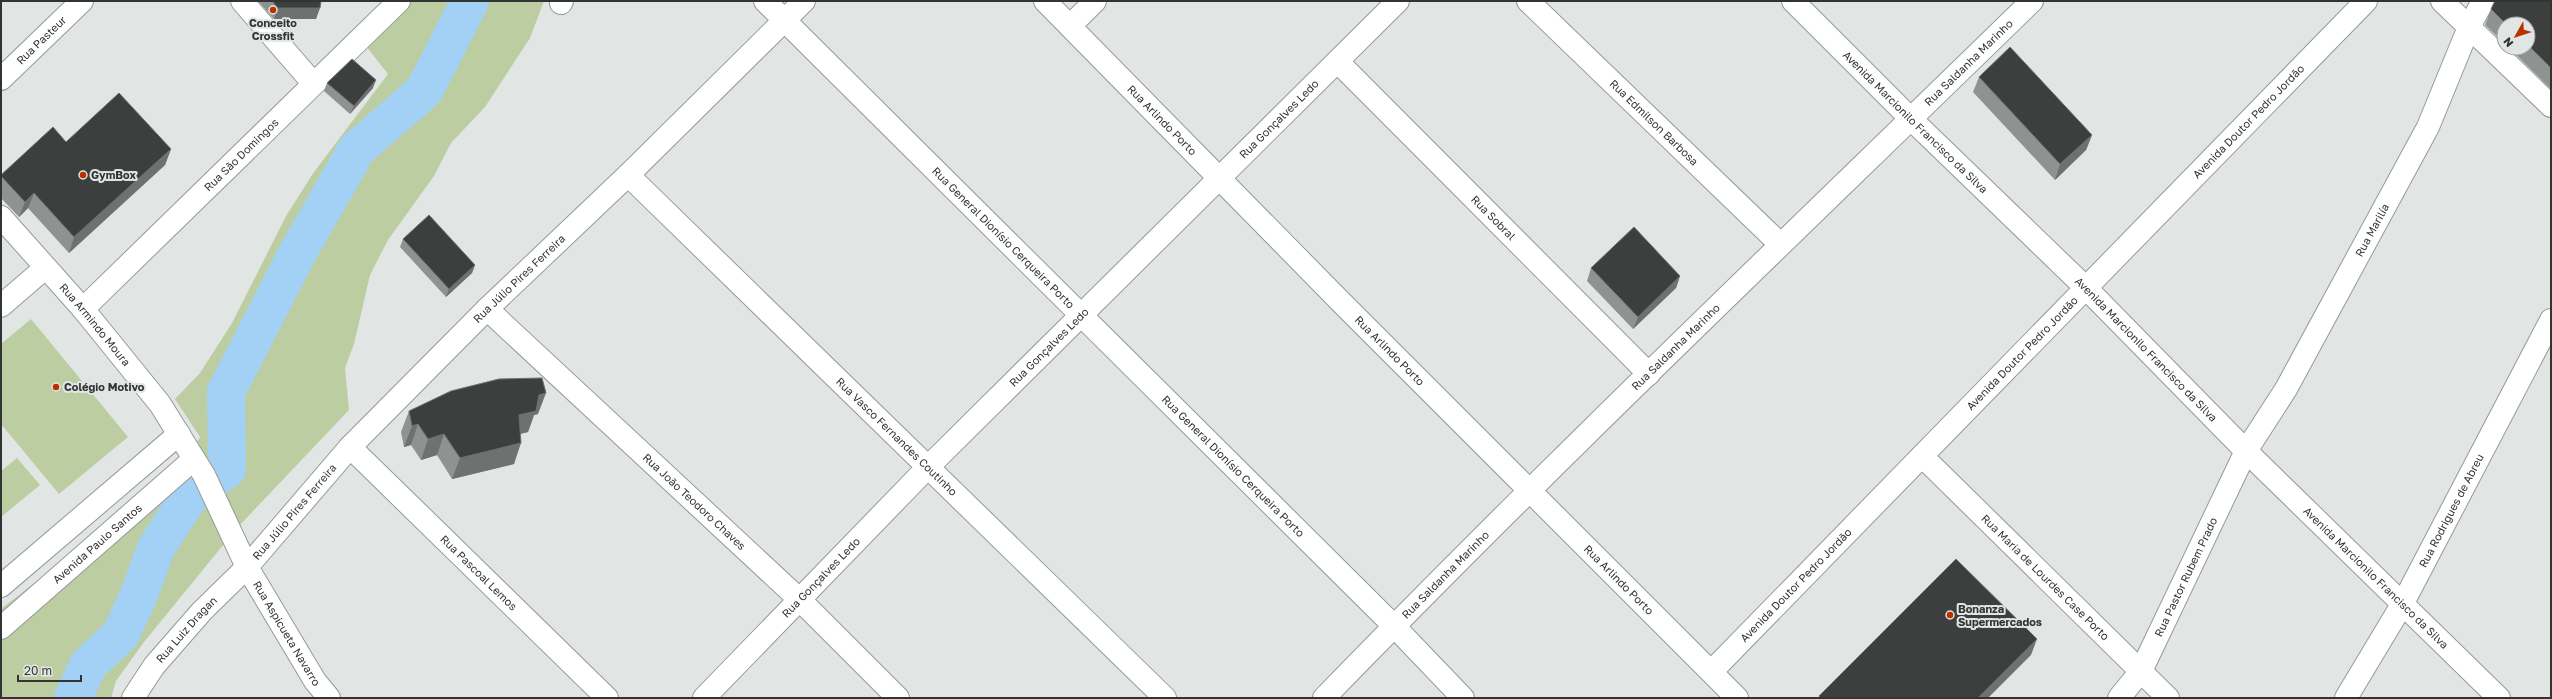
<svg xmlns="http://www.w3.org/2000/svg" width="2552" height="699" viewBox="0 0 2552 699" font-family="'Golos Text',sans-serif">
	<style>
		.green { fill: #bccda1 }
		.lines { fill: none; stroke-linecap: round; stroke-linejoin: round }
		.river { stroke: #a2d1f5; stroke-width: 38 }
		.minor-casing { stroke: #959998; stroke-width: 24 }
		.tertiary-casing { stroke: #959998; stroke-width: 24 }
		.minor { stroke: #fff; stroke-width: 22 }
		.tertiary { stroke: #fff; stroke-width: 22 }
		.wall { fill: #8e9291 }
		.shaded-wall { fill: #6e716f }
		.building { fill: #3c3f3d; stroke: #6e716f }
		.poi-dot { fill: #ba3100; stroke: #e1e6e5; stroke-width: 1.5 }
		.labels { text-anchor: middle; stroke-width: 4; stroke-linejoin: round; paint-order: stroke }
		.poi-label { font-size: 11px; font-weight: bold; fill: #323433; stroke: #e1e6e5; text-anchor: start }
		.street-label { font-size: 11px; fill: #323433; stroke: #e1e6e5 }
	</style>
	<rect width="100%" height="100%" fill="#e1e6e5"/>
	<path class="green" d="M393,1H544L530,38L485,107L451,143L434,176L388,240L370,275L354,344L345,368L349,410L237,528L144,642L116,681L111,698H1V609L182,468L200,437L175,399L200,373L232,323L286,216L314,172L388,74L358,36Z
		M31,319L128,437L59,494L1,424V344Z
		M17,458L40,485L1,517V471Z"/>
	<g class="lines">
		<path class="river" d="M73,698L88,665L121,634L140,592L156,548L189,497L227,469L226,392L297,254L357,149L424,91L470,1"/>
		<g class="minor-casing">
			<g id="minor">
				<path d="M242,1L313,83"/>
				<path id="s1" d="M765,1L1394,626L1463,698"/>
				<path id="s2" d="M1045,1L1340,301L1737,698"/>
				<path id="s3" d="M1528,1L1780,244"/>
				<path d="M561,3L562,1"/>
				<path d="M1071,25L1095,1"/>
				<path id="s4" d="M1338,62L1649,374"/>
				<path id="s5" d="M1,79L82,1"/>
				<path id="s6" d="M628,175L1165,698"/>
				<path id="s7" d="M1,217L83,309L160,404L204,475L247,567L315,681L329,698"/>
				<path d="M1,306L45,268"/>
				<path id="s8" d="M83,309L399,1"/>
				<path id="s9" d="M487,309L800,600L898,698"/>
				<path id="s10" d="M350,447L607,698"/>
				<path id="s11" d="M1922,456L2168,698"/>
				<path d="M1,586L179,434"/>
				<path id="s12" d="M1,628L194,459"/>
				<path id="s13" d="M1712,671L2366,1"/>
				<path id="s14" d="M133,698L154,666L202,611L247,567L350,447L487,309L628,175L804,1"/>
				<path id="s15" d="M704,698L928,467L1398,1"/>
				<path id="s16" d="M1324,698C1555,460 1795,232 2032,1"/>
				<path id="s17" d="M2119,698L2141,671L2246,451L2286,389L2428,127L2469,27L2483,1"/>
				<path id="s18" d="M2346,698L2403,603L2551,320"/>
			</g>
		</g>
		<g class="tertiary-casing">
			<g id="tertiary">
				<path id="s19" d="M1793,1L1911,119L2086,288L2246,451L2499,698"/>
				<path d="M2442,1L2551,106"/>
			</g>
		</g>
		<use href="#minor" class="minor"/>
		<use href="#tertiary" class="tertiary"/>
	</g>
	<path class="wall" d="M258,1H321L316,19H274Z
		M2551,1V89L2509,48H2528V24H2504V43L2485,25L2491,9Z
		M1979,77L2092,135L2086,150L2055,180L1973,92Z
		M327,83L373,88L350,114L324,91Z
		M66,142L171,149L165,165L69,253L28,208L19,217L1,198V175Z
		M403,239L475,265L472,273L446,297L400,247Z
		M1591,268L1680,276L1676,288L1633,329L1587,281Z
		M409,411L538,414L534,415L528,432L520,434L514,464L452,479L437,455L421,460L411,445L404,447L401,432Z"/>
	<path class="shaded-wall" d="M278,8H320L316,19H274Z
		M376,80L373,88L350,114L354,106Z
		M2092,135L2086,150L2055,180L2060,164Z
		M171,149L165,165L69,253L74,237Z
		M34,193L28,208L19,217L25,202Z
		M475,265L472,273L446,297L449,289Z
		M1680,276L1676,288L1633,329L1638,317Z
		M546,393L538,414L534,415L528,432L511,436L519,415L539,395Z
		M418,424L411,445L404,447L412,426Z
		M444,434L437,455L421,460L428,439Z
		M521,443L514,464L452,479L460,458Z
		M2037,639L2031,655L1988,698H1978Z"/>
	<path class="building" d="M272,1H321L320,8H278Z
		M2495,1H2551V68L2528,45V24H2506L2491,9Z
		M2010,47L2092,135L2060,164L1979,77Z
		M352,59L376,80L354,106L327,83Z
		M119,93L171,149L74,237L34,193L25,202L1,176V175L53,127L66,142Z
		M429,215L475,265L449,289L403,239Z
		M1634,227L1680,276L1638,317L1591,268Z
		M542,378L546,393L539,395L536,411L519,415L521,443L460,458L444,434L428,439L418,424L412,426L409,411L451,391L499,379Z
		M1956,559L2037,639L1978,698H1820L1819,696Z"/>
	<g class="poi-dot">
		<circle cx="273" cy="10" r="4"/>
		<circle cx="83" cy="175" r="4"/>
		<circle cx="56" cy="387" r="4"/>
		<circle cx="1950" cy="615" r="4"/>
	</g>
	<g class="labels">
		<g class="poi-label">
			<text x="273" y="27" text-anchor="middle">Conceito<tspan x="273" dy="13">Crossfit</tspan></text>
			<text x="91" y="179">GymBox</text>
			<text x="64" y="391">Colégio Motivo</text>
			<text x="1958" y="613">Bonanza<tspan x="1958" dy="13">Supermercados</tspan></text>
		</g>
		<g class="street-label">
			<text dy="4" stroke="none"><textPath href="#s5" startOffset="56">Rua Pasteur</textPath></text>
			<text dy="4" stroke="none"><textPath href="#s16" startOffset="905">Rua Saldanha Marinho</textPath></text>
			<text dy="4" stroke="none"><textPath href="#s2" startOffset="167">Rua Arlindo Porto</textPath></text>
			<text dy="4" stroke="none"><textPath href="#s15" startOffset="816">Rua Gonçalves Ledo</textPath></text>
			<text dy="4" stroke="none"><textPath href="#s13" startOffset="768">Avenida Doutor Pedro Jordão</textPath></text>
			<text dy="4" stroke="none"><textPath href="#s19" startOffset="172">Avenida Marcionilo Francisco da Silva</textPath></text>
			<text dy="4" stroke="none"><textPath href="#s3" startOffset="175">Rua Edmilson Barbosa</textPath></text>
			<text dy="4" stroke="none"><textPath href="#s8" startOffset="221">Rua São Domingos</textPath></text>
			<text dy="4" stroke="none"><textPath href="#s4" startOffset="220">Rua Sobral</textPath></text>
			<text dy="4" stroke="none"><textPath href="#s17" startOffset="533">Rua Marilía</textPath></text>
			<text dy="4" stroke="none"><textPath href="#s1" startOffset="336">Rua General Dionísio Cerqueira Porto</textPath></text>
			<text dy="4" stroke="none"><textPath href="#s14" startOffset="571">Rua Júlio Pires Ferreira</textPath></text>
			<text dy="4" stroke="none"><textPath href="#s7" startOffset="143">Rua Armindo Moura</textPath></text>
			<text dy="4" stroke="none"><textPath href="#s16" startOffset="497">Rua Saldanha Marinho</textPath></text>
			<text dy="4" stroke="none"><textPath href="#s15" startOffset="492">Rua Gonçalves Ledo</textPath></text>
			<text dy="4" stroke="none"><textPath href="#s19" startOffset="496">Avenida Marcionilo Francisco da Silva</textPath></text>
			<text dy="4" stroke="none"><textPath href="#s2" startOffset="491">Rua Arlindo Porto</textPath></text>
			<text dy="4" stroke="none"><textPath href="#s13" startOffset="444">Avenida Doutor Pedro Jordão</textPath></text>
			<text dy="4" stroke="none"><textPath href="#s6" startOffset="375">Rua Vasco Fernandes Coutinho</textPath></text>
			<text dy="4" stroke="none"><textPath href="#s1" startOffset="660">Rua General Dionísio Cerqueira Porto</textPath></text>
			<text dy="4" stroke="none"><textPath href="#s9" startOffset="283">Rua João Teodoro Chaves</textPath></text>
			<text dy="4" stroke="none"><textPath href="#s18" startOffset="215">Rua Rodrigues de Abreu</textPath></text>
			<text dy="4" stroke="none"><textPath href="#s14" startOffset="247">Rua Júlio Pires Ferreira</textPath></text>
			<text dy="4" stroke="none"><textPath href="#s12" startOffset="128">Avenida Paulo Santos</textPath></text>
			<text dy="4" stroke="none"><textPath href="#s10" startOffset="180">Rua Pascoal Lemos</textPath></text>
			<text dy="4" stroke="none"><textPath href="#s16" startOffset="173">Rua Saldanha Marinho</textPath></text>
			<text dy="4" stroke="none"><textPath href="#s11" startOffset="173">Rua Maria de Lourdes Case Porto</textPath></text>
			<text dy="4" stroke="none"><textPath href="#s17" startOffset="139">Rua Pastor Rubem Prado</textPath></text>
			<text dy="4" stroke="none"><textPath href="#s15" startOffset="168">Rua Gonçalves Ledo</textPath></text>
			<text dy="4" stroke="none"><textPath href="#s19" startOffset="820">Avenida Marcionilo Francisco da Silva</textPath></text>
			<text dy="4" stroke="none"><textPath href="#s2" startOffset="815">Rua Arlindo Porto</textPath></text>
			<text dy="4" stroke="none"><textPath href="#s13" startOffset="120">Avenida Doutor Pedro Jordão</textPath></text>
			<text dy="4" stroke="none"><textPath href="#s14" startOffset="87">Rua Luiz Dragan</textPath></text>
			<text dy="4" stroke="none"><textPath href="#s7" startOffset="508">Rua Aspicueta Navarro</textPath></text>
		</g>
	</g>
	<rect width="2552" height="699" fill="none" stroke="#323433" stroke-width="4"/>
	<g transform="translate(2516 36) rotate(231)"><circle r="19" fill="#e1e6e5" stroke="#9b9f9e"/>
	<path d="M0-3L7 15L0 10L-7 15Z" fill="#ba3100"/>
	<text y="-6" font-size="11" font-weight="bold" text-anchor="middle" fill="#323433">N</text>
	</g>
	<path d="M18 675v6h63v-6" fill="none" stroke="#323433" stroke-width="2"/>
	<text x="24" y="675" font-size="12" fill="#323433" stroke="#e1e6e5" stroke-width="3" paint-order="stroke">20 m</text>
</svg>
